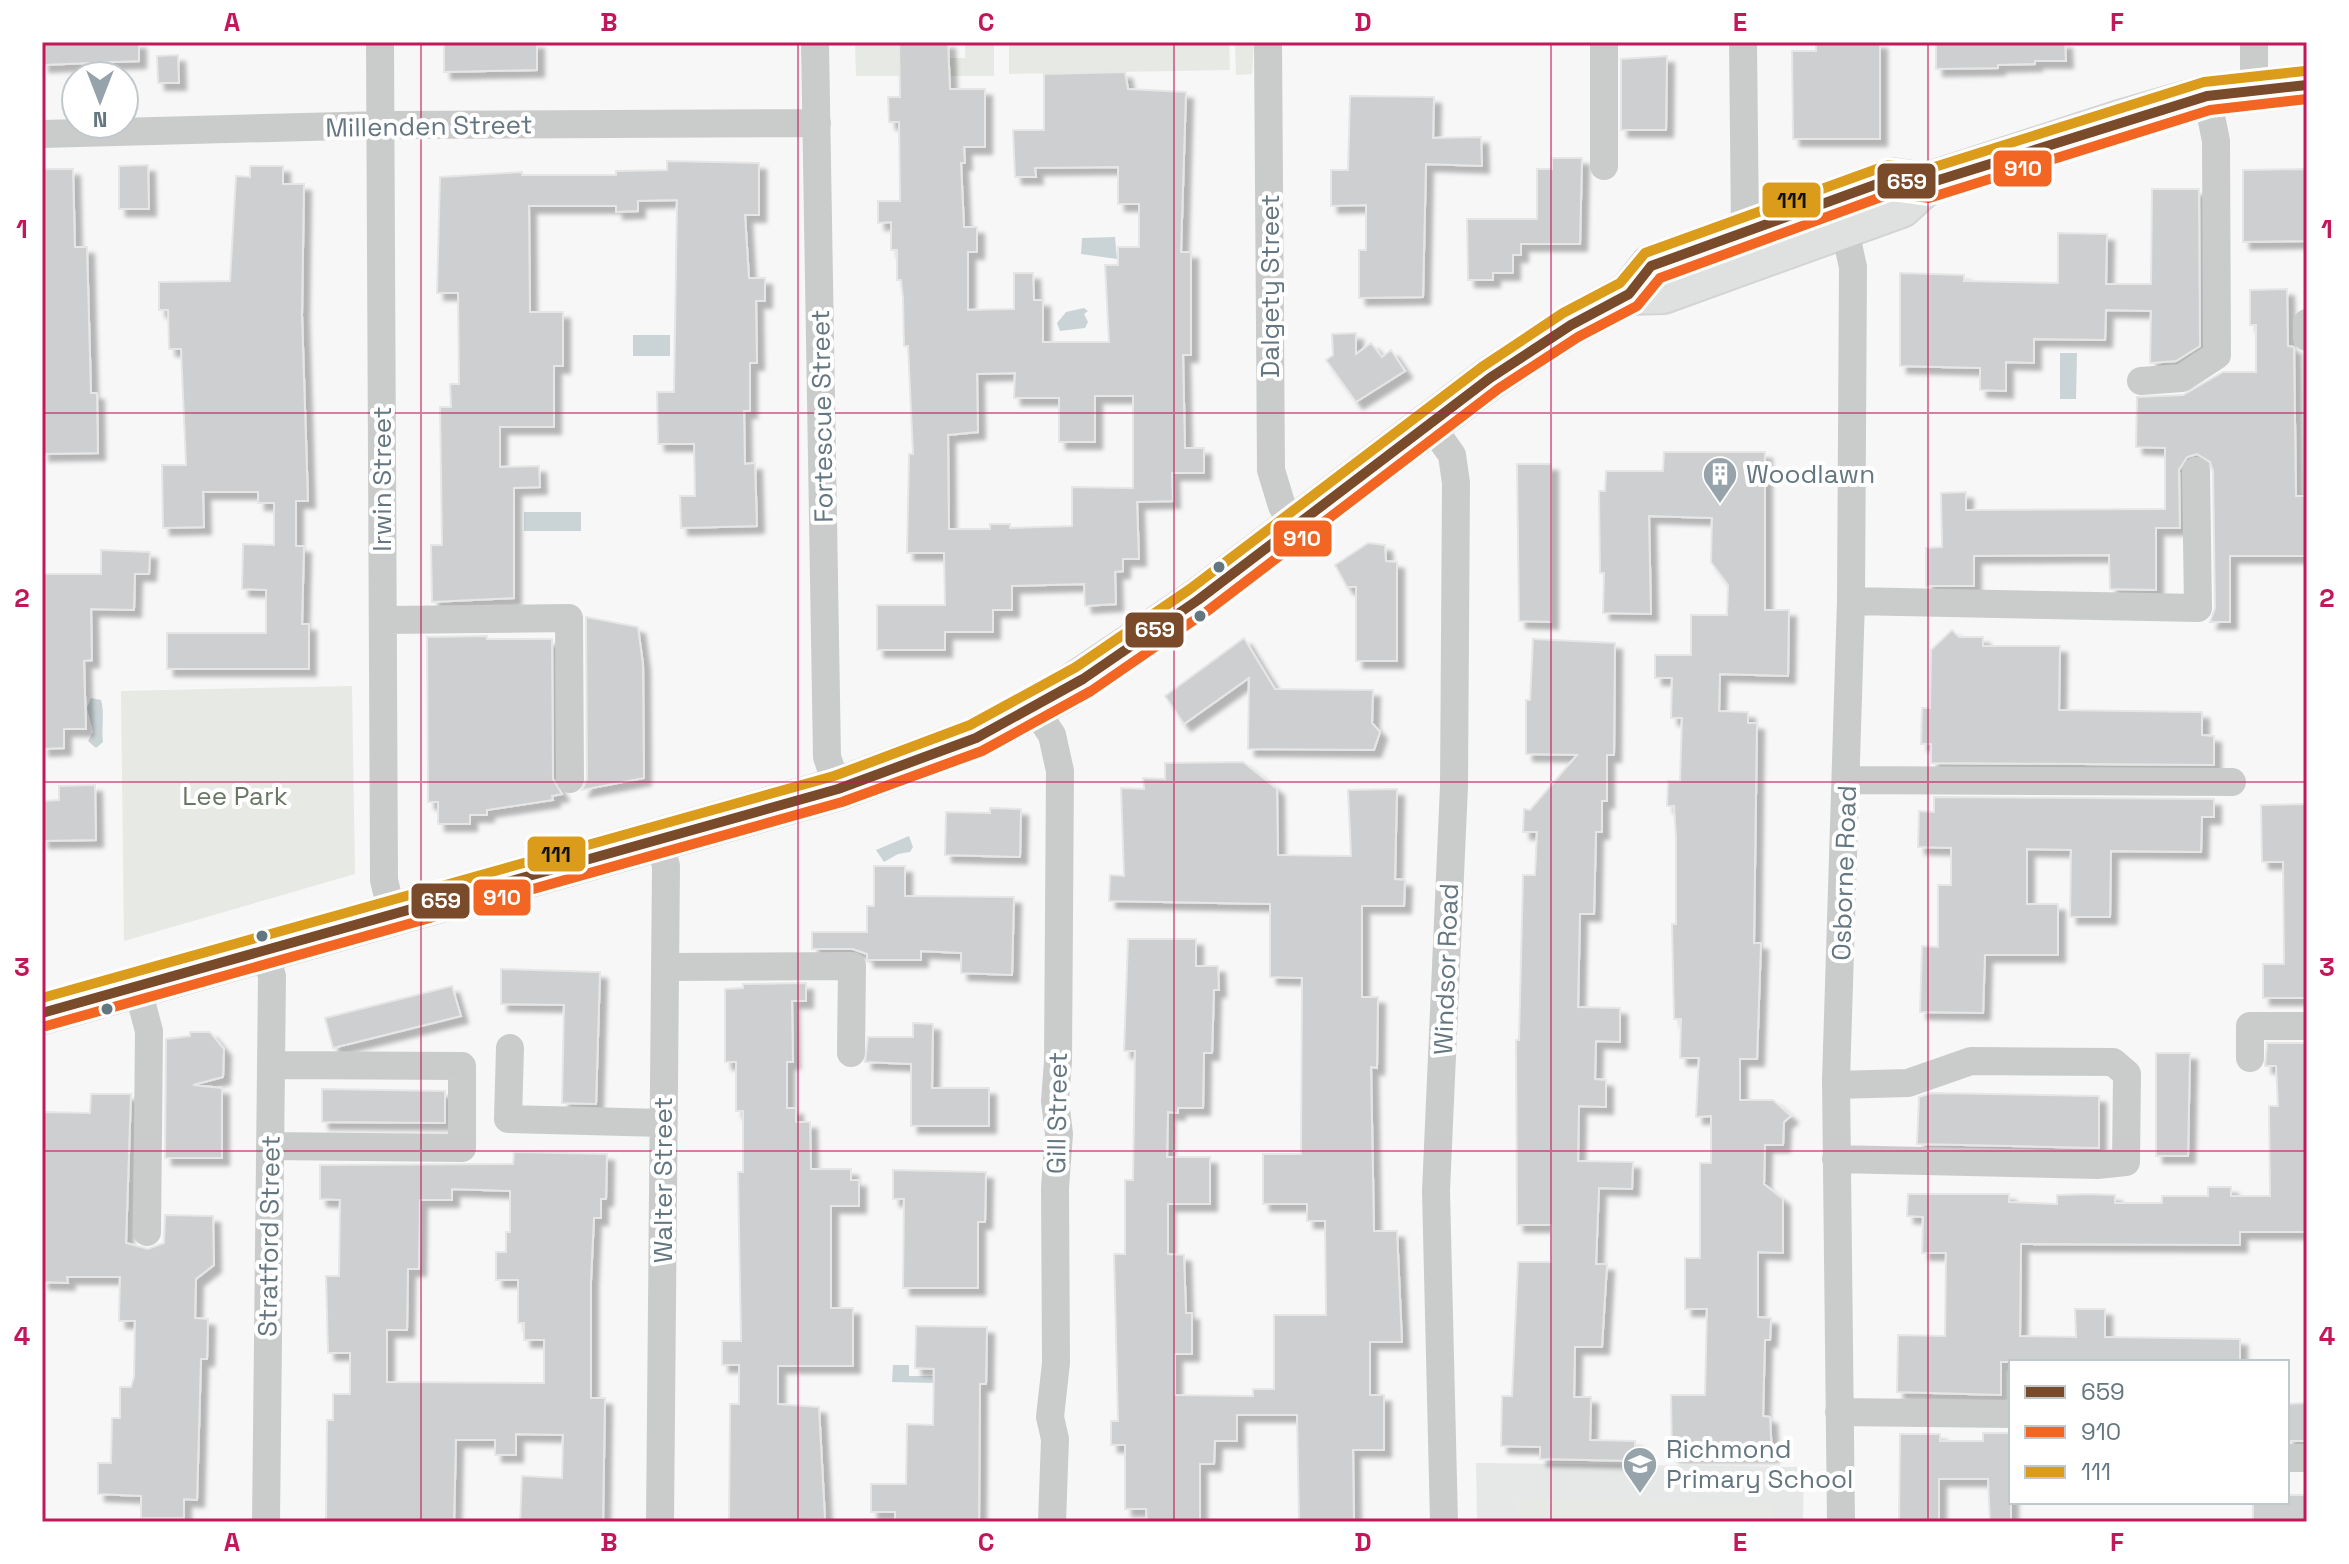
<svg xmlns="http://www.w3.org/2000/svg" width="2349" height="1564" viewBox="0 0 2349 1564" font-family="'Space Grotesk',sans-serif">
	<style>
		.built { fill: #e6e8e7 }
		.green { fill: #e6e9e4 }
		.water { fill: #cad4d6 }
		.building { fill: #cdcfd0; stroke: #e6e6e6; stroke-width: 2; fill-rule: evenodd; filter: url(#shadow) }
		.lines { fill: none; stroke-linecap: round; stroke-linejoin: round }
		.highway-casing { stroke: #d3d4d4; stroke-width: 44 }
		.minor { stroke: #cacccc; stroke-width: 28 }
		.highway { stroke: #dfe0e0; stroke-width: 40 }
		.bus-1-casing { stroke: #fff; stroke-width: 16 }
		.bus-2-casing { stroke: #fff; stroke-width: 16 }
		.bus-3-casing { stroke: #fff; stroke-width: 16 }
		.bus-1 { stroke: #7a4b2a; stroke-width: 10 }
		.bus-2 { stroke: #f26522; stroke-width: 10 }
		.bus-3 { stroke: #da9c1a; stroke-width: 10 }
		.grid { fill: none; stroke: #c2185b; stroke-width: 2; stroke-opacity: 0.55 }
		.bus-dot { fill: #647680; stroke: #fff; stroke-width: 3 }
		.labels { text-anchor: middle; stroke-width: 8; stroke-linejoin: round; paint-order: stroke }
		.street-label { font-size: 26px; fill: #647680; stroke: #fff }
		.poi-label { font-size: 26px; fill: #647680; stroke: #fff; text-anchor: start }
		.park-label { font-size: 26px; fill: #687863; stroke: #fff }
		.line-badge { stroke: #fff; stroke-width: 3 }
		.badge-label { font-size: 22px; text-anchor: middle; font-weight: bold; fill: #fff }
		.pale-badge-label { font-size: 22px; text-anchor: middle; font-weight: bold; fill: #111 }
		.neatline { fill: none; stroke: #c2185b; stroke-width: 3 }
		.grid-label { font-size: 26px; text-anchor: middle; font-weight: bold; fill: #c2185b }
	</style>
	<defs>
		<filter id="shadow"><feDropShadow dx="7" dy="7" stdDeviation="2" flood-color="#0004"/></filter>
	</defs>
	<rect width="100%" height="100%" fill="#f7f7f7"/>
	<path class="built" d="M1476,1463L1804,1467L1803,1522H1477Z"/>
	<path class="green" d="M855,42H899L948,58H965V42H994V76H856Z
		M1009,42H1229L1230,70L1009,74Z
		M1235,42H1254L1252,74L1236,75Z
		M352,686L355,874L124,941L121,691Z
		M1518,1499L1773,1505V1522H1518Z"/>
	<path class="water" d="M1115,237L1117,259L1081,254L1082,238Z
		M1084,308L1088,311L1084,314L1088,322L1085,328L1060,331L1057,323L1066,312Z
		M633,335H670V356H633Z
		M2060,353H2077L2076,399H2060Z
		M524,512H581V531H524Z
		M91,698L101,700C105,714 101,728 103,742L96,748L88,741L93,732L87,708Z
		M909,836L913,847L910,852L898,854L884,862L876,850Z
		M893,1365H909V1376H934V1383L892,1382Z"/>
	<path class="building" d="M42,42H139V61L42,65Z
		M537,42V70L444,72V43Z
		M899,42H948L950,89H985V147H964L965,163H961L964,227H977V252H968V310L1014,309V273H1033L1034,300H1043V342H1109L1105,265H1118V247H1139V204H1118V167L1035,168L1036,177H1015L1013,130H1044V74L1125,72L1128,89L1186,92L1181,252H1191V355H1183L1185,448H1204V473H1172L1173,501L1137,502L1139,559H1123V571L1115,572L1116,604L1085,606L1084,584L1012,586V610H993V632H945V650H877V605H945L944,553H907L909,454H913L908,346H904L903,298L901,280H897V250H891V222L878,223V201H900L899,122H889L888,97H900ZM1015,373L1014,398H1059V442H1095V396H1133V488L1072,487V526L1010,528V524H990V529H949L948,435L978,432L977,374Z
		M1816,42H1880V139H1793L1792,51H1816Z
		M1936,42H2065L2066,61H2035V64L1998,65V68L1936,69Z
		M178,55L179,83H158L157,56Z
		M1667,56L1666,130H1621V59Z
		M1350,96L1434,97L1433,138L1481,137L1482,166L1426,164L1423,297L1359,298V250H1366V205L1331,206V170H1348Z
		M1552,158H1582L1580,244H1521V255H1513V273H1493V280H1468L1467,219H1537V169H1552Z
		M667,161L759,163V215H745L749,278H765V301H756L757,363H750V411H744L745,464L755,463L757,526L681,528L680,496H695L694,444H658L657,392H674L677,200L638,201V211L616,212V206H529L530,312H563V366H554V427H500V467L539,466L540,487L514,488V598L432,602L431,545H442L440,407H451L450,384H459L458,293H437L440,177L522,172V175H616V171L667,170Z
		M148,165L149,209H119V166Z
		M250,166H283V184H304L302,315L308,501H296V546H304L302,624H309V669H167V633H266V590L242,589L243,544L274,545V503H258V492H203L204,527L163,528L162,465H186L181,349H169L168,310H159V282L230,281L236,176L250,177Z
		M42,169H73L75,247H87L91,393H97L98,453L42,454Z
		M2307,169V241L2243,242V170Z
		M2152,189H2199L2200,346L2176,361L2150,363L2151,311L2106,310L2105,340L2034,339V363L2006,362V391L1980,390V368L1900,366V273L1964,275V281L2058,283V233L2107,234L2106,284H2151Z
		M2287,289L2288,346L2294,347L2296,496H2307V556H2230V622H2210L2215,608L2213,471L2210,462L2197,454L2187,457L2179,470L2180,528H2156V590L2110,589L2109,555L1974,556V586H1926V548L1942,547L1941,493L1966,492V510L2165,509V448L2136,447L2137,397L2183,395L2223,372H2256V325H2250V290Z
		M1356,333V354L1371,343L1382,357L1391,350L1405,371L1356,402L1326,360L1333,355L1332,334Z
		M1664,452H1765V610H1789L1788,676L1720,674L1719,711L1748,712V723H1757L1754,943H1761L1757,1059H1740V1100H1773L1791,1116L1784,1122L1783,1145H1765L1764,1184L1783,1199V1253L1758,1252V1317L1771,1318L1770,1340H1765L1763,1416L1770,1417L1772,1455H1672L1671,1395H1705L1707,1309H1685V1258H1700V1163H1711V1116L1696,1117L1699,1058H1680L1681,1019H1674L1672,924H1676V838L1674,806H1667L1668,781H1680L1682,718H1671L1672,678H1655V655H1691V615H1727L1728,585L1711,562L1712,518L1649,516L1651,614L1603,613L1604,573H1600L1599,491H1605L1606,471H1663Z
		M1517,464H1551V622L1519,621Z
		M1368,543L1385,545L1386,561L1397,562V661H1356V587H1347L1335,565Z
		M101,550L150,552L149,574H135L134,610L91,609L92,660L84,661L86,729H64V748L42,749V574H101Z
		M586,617L638,627L643,664L644,778L582,790L587,779Z
		M1952,630L1959,637H1983V646H2060L2059,710L2202,712V735L2214,736V765L1931,763V744H1921L1922,708H1930L1931,650Z
		M487,636V639H552L553,779L562,794L552,796L553,800L487,810V815H470V824H438V802H428L427,637Z
		M1244,638L1275,689L1373,690L1372,723L1380,732L1374,750L1248,749L1249,678L1184,724L1165,696Z
		M1533,639L1615,643L1614,755H1607V801H1602V832H1596L1594,914H1580L1578,1007L1620,1008V1042L1596,1041L1595,1079L1606,1080V1107L1579,1106L1578,1161L1633,1162L1632,1189L1599,1188L1596,1264H1607L1602,1347H1575L1574,1397H1591L1590,1440L1635,1441V1461L1540,1459V1447L1501,1446L1502,1396H1512L1518,1262H1551V1225H1517L1516,1040H1519L1523,875H1535L1537,832H1523L1524,809L1530,810L1577,755L1526,754V700H1530Z
		M1243,762L1277,789L1278,855L1351,856L1348,790L1397,789L1395,879L1405,880L1404,906H1362V997H1378L1377,1068L1371,1067L1374,1231H1397L1402,1342H1370V1395H1384V1450H1353L1354,1522H1299L1297,1415H1237V1441H1215L1214,1464H1200V1522H1147L1146,1509H1125V1445H1111V1421H1118L1114,1254H1125V1180H1133L1135,1051H1124L1128,939H1196V966H1218L1219,990H1214L1212,1053H1204L1203,1108H1178V1113L1168,1112L1167,1157H1210V1204H1168V1254L1184,1255L1186,1313H1192V1354H1175V1395L1253,1396V1389H1274V1315H1326L1325,1221H1307V1204H1263V1154H1301L1302,978L1270,977V904L1109,901L1110,875L1124,876L1121,788L1144,789L1143,778L1165,779V763Z
		M95,785L96,840L42,841V801L59,800V786Z
		M1934,797L2214,799V817H2202L2201,852L2111,851L2110,917H2070L2071,850L2027,849V904H2058V955H1985L1983,1013L1920,1012L1922,946L1938,947V885H1951V848L1918,847L1919,811L1934,812Z
		M2307,804V998H2263V964H2284L2283,862H2262L2261,805Z
		M990,808L1021,809L1020,857L945,855L946,812L990,813Z
		M874,866H905V896L1014,897L1012,975L961,973V953L921,951V960H867V954L853,949H812V932H867V906H874Z
		M501,969L600,972L596,1104L562,1103L564,1005L501,1004Z
		M806,983V1001H792L793,1062H787V1108H796V1122H810L811,1169H851V1180H859V1206H831V1308H853V1366H778V1404L819,1407L825,1519L729,1522L730,1404H739V1365H722V1341H741L738,1172H743V1111H736V1062H725V989L743,988V984Z
		M452,986L461,1016L333,1048L325,1018Z
		M913,1023L933,1024L932,1088H989V1126H911V1064L865,1062L868,1037H913Z
		M190,1032H210L224,1049L223,1077L193,1085L222,1088V1158H165L166,1039L190,1036Z
		M2267,1043H2306L2307,1232H2240V1245L2021,1244L2020,1336L2076,1337L2075,1309H2105V1337L2240,1339V1362H2001V1395L1897,1392L1898,1335L1945,1336L1946,1253H1922L1923,1217L1907,1216L1908,1194H2009V1202L2057,1204V1195L2088,1194L2115,1195V1203H2162V1196H2208V1187H2231V1196H2270L2269,1106H2278L2276,1066H2265Z
		M2156,1053H2190L2188,1156H2156Z
		M322,1089L445,1091V1123L322,1122Z
		M1932,1093L2099,1096V1148L1917,1144L1919,1097Z
		M91,1094H131L126,1243L148,1249L164,1243L165,1215L213,1216L214,1265L196,1279L195,1318L208,1319L207,1359H201L197,1500L184,1499V1518H141V1496L98,1494V1463H111L112,1418H120V1387H131L134,1377L135,1321H119L120,1277H67L68,1283L42,1282V1112L90,1113Z
		M514,1152L607,1154L606,1199H601V1218H594L591,1281V1398H605L603,1522H520L522,1476L562,1478L563,1435L516,1434V1455H495V1440H456L454,1522H326L327,1420H333V1394H350V1353H328L326,1276H339L340,1200L320,1199V1165L513,1164ZM452,1189L510,1191V1232H506V1252H496V1280H518V1323H524V1340H544V1383L387,1382V1330H407L408,1269H419L420,1200H452Z
		M893,1170L986,1172L985,1222H978V1288H903L904,1199H893Z
		M916,1326L987,1327L986,1384H980L979,1522H895V1512H871V1484H906L907,1424L933,1425L934,1369L915,1368Z
		M2307,1403V1441H2287V1404Z
		M1983,1433H2011V1522H1990L1988,1479H1939V1522H1899L1900,1434H1940V1441H1983Z
		M2287,1495H2307V1522H2253V1502H2287Z"/>
	<g class="lines">
		<g class="highway-casing">
			<path id="highway" d="M1629,294L1663,293L1901,207L1926,184L2120,121L2207,96L2307,85
				M42,1013L838,789L976,738L1065,690L1198,600L1490,378L1571,325L1629,294L1651,266L1891,179L1926,184"/>
		</g>
		<path class="minor" d="M380,42L384,880L392,914
			M815,42L827,757L838,789
			M1268,42L1271,470L1282,506L1295,525
			M1604,42V166
			M1743,42L1745,230
			M2254,42V89
			M42,134L381,125L817,123
			M2307,323V337
			M2141,381L2182,378L2217,355L2216,141L2207,96
			M1430,424L1452,455L1456,483L1454,786L1436,1191L1444,1522
			M1851,601L2198,608L2196,471
			M383,620L569,618L570,779
			M1034,708L1052,735L1060,771L1058,1061L1055,1101L1059,1134L1055,1188L1056,1363L1050,1417L1055,1439L1052,1522
			M1847,780L2232,782
			M659,839L666,866L660,1522
			M264,951L272,976L266,1522
			M665,967L852,966L851,1053
			M137,986L149,1031L147,1232
			M510,1048L508,1119L663,1123
			M2250,1058V1026H2307
			M1836,1085L1908,1083L1971,1061L2113,1062L2127,1074L2126,1162L2097,1165L1836,1159
			M270,1146L462,1148V1066L271,1065
			M1839,1412L2011,1414
			M2287,1458H2307
			M1841,1522L1836,1080L1851,601L1853,267L1844,226"/>
		<use href="#highway" class="highway"/>
		<g class="bus-1-casing">
			<path id="bus-1" d="M42,1013L838,789L976,738L1083,679L1198,600L1490,378L1571,325L1629,294L1651,266L1891,179L1926,184L2207,96L2307,85"/>
		</g>
		<g class="bus-2-casing">
			<path id="bus-2" d="M46,1026L842,802L982,751L1091,691L1206,612L1498,389L1578,337L1637,306L1660,278L1892,193L1929,198L2210,110L2307,99"/>
		</g>
		<g class="bus-3-casing">
			<path id="bus-3" d="M42,998L834,776L970,725L1076,667L1190,589L1482,367L1563,313L1620,283L1645,253L1888,165L1925,170L2204,82L2305,71"/>
		</g>
		<use href="#bus-1" class="bus-1"/>
		<use href="#bus-2" class="bus-2"/>
		<use href="#bus-3" class="bus-3"/>
	</g>
	<path class="grid" d="M421,42V1522M798,42V1522M1174,42V1522M1551,42V1522M1928,42V1522M42,413H2307M42,782H2307M42,1151H2307"/>
	<defs>
		<g id="building-pin" transform="scale(1.8)"><path d="M0 17L-7.5 6A9.5 9.5 0 1 1 7.5 6Z" fill="#97a3aa" stroke="#fff"/><path d="M-4-6H4V6H1V3H-1V6H-4ZM-2.5-4.3h1.7v1.8h-1.7ZM.8-4.3h1.7v1.8H.8ZM-2.5-1h1.7V.8h-1.7ZM.8-1h1.7V.8H.8Z" fill="#fff"/></g>
		<g id="school-pin" transform="scale(1.8)"><path d="M0 17L-7.5 6A9.5 9.5 0 1 1 7.5 6Z" fill="#97a3aa" stroke="#fff"/><path d="M0-5L7-2L0 1L-7-2ZM-4 1L0 2.5L4 1V4Q0 6-4 4Z" fill="#fff"/></g>
	</defs>
	<g fill-rule="evenodd">
		<use href="#building-pin" x="1720" y="474"/>
		<use href="#school-pin" x="1640" y="1464"/>
	</g>
	<g class="bus-dot">
		<circle cx="1219" cy="567" r="7"/>
		<circle cx="1200" cy="616" r="7"/>
		<circle cx="262" cy="936" r="7"/>
		<circle cx="107" cy="1009" r="7"/>
	</g>
	<g class="labels">
		<g class="street-label">
			<text transform="translate(429 126) rotate(-1)" y="9">Millenden Street</text>
			<text transform="translate(1270 286) rotate(-90)" y="9">Dalgety Street</text>
			<text transform="translate(822 416) rotate(-91)" y="9">Fortescue Street</text>
			<text transform="translate(382 479) rotate(-90)" y="9">Irwin Street</text>
			<text transform="translate(1844 873) rotate(-88)" y="9">Osborne Road</text>
			<text transform="translate(1446 969) rotate(-88)" y="9">Windsor Road</text>
			<text transform="translate(1057 1113) rotate(-89)" y="9">Gill Street</text>
			<text transform="translate(663 1180) rotate(-90)" y="9">Walter Street</text>
			<text transform="translate(269 1236) rotate(-89)" y="9">Stratford Street</text>
		</g>
		<g class="poi-label">
			<text x="1746" y="483">Woodlawn</text>
			<text x="1666" y="1458">Richmond<tspan x="1666" dy="30">Primary School</tspan></text>
		</g>
		<g class="park-label">
			<text x="235" y="805">Lee Park</text>
		</g>
	</g>
	<g class="line-badge">
		<rect x="1992" y="149" width="61" height="39" rx="8" fill="#f26522"/>
		<rect x="1876" y="162" width="61" height="38" rx="8" fill="#7a4b2a"/>
		<rect x="1761" y="181" width="61" height="38" rx="8" fill="#da9c1a"/>
		<rect x="1272" y="519" width="61" height="39" rx="8" fill="#f26522"/>
		<rect x="1124" y="611" width="61" height="38" rx="8" fill="#7a4b2a"/>
		<rect x="526" y="835" width="61" height="38" rx="8" fill="#da9c1a"/>
		<rect x="472" y="878" width="60" height="39" rx="8" fill="#f26522"/>
		<rect x="410" y="882" width="61" height="38" rx="8" fill="#7a4b2a"/>
	</g>
	<g class="badge-label">
		<text x="2023" y="176">910</text>
		<text x="1907" y="189">659</text>
		<text x="1302" y="546">910</text>
		<text x="1155" y="637">659</text>
		<text x="502" y="905">910</text>
		<text x="441" y="908">659</text>
	</g>
	<g class="pale-badge-label">
		<text x="1792" y="208">111</text>
		<text x="556" y="862">111</text>
	</g>
	<rect width="2349" height="1564" fill="none" stroke="#ffffff" stroke-width="88"/>
	<rect x="2009" y="1360" width="280" height="144" fill="#ffffff" stroke="#c1c8cc" stroke-width="2"/>
	<rect x="2025" y="1386" width="40" height="12" fill="#7a4b2a" stroke="#c1c8cc" stroke-width="2"/>
	<text x="2081" y="1400" font-size="24" fill="#647680">659</text>
	<rect x="2025" y="1426" width="40" height="12" fill="#f26522" stroke="#c1c8cc" stroke-width="2"/>
	<text x="2081" y="1440" font-size="24" fill="#647680">910</text>
	<rect x="2025" y="1466" width="40" height="12" fill="#da9c1a" stroke="#c1c8cc" stroke-width="2"/>
	<text x="2081" y="1480" font-size="24" fill="#647680">111</text>
	<g transform="translate(100 100) rotate(180)"><circle r="38" fill="#ffffff" stroke="#c1c8cc" stroke-width="2"/>
	<path d="M0-6L14 30L0 20L-14 30Z" fill="#97a3aa"/>
	<text y="-12" font-size="22" font-weight="bold" text-anchor="middle" fill="#647680">N</text>
	</g>
	<rect x="44" y="44" width="2261" height="1476" class="neatline"/>
	<g class="grid-label">
		<text x="232" y="31">A</text>
		<text x="609" y="31">B</text>
		<text x="986" y="31">C</text>
		<text x="1363" y="31">D</text>
		<text x="1740" y="31">E</text>
		<text x="2117" y="31">F</text>
		<text x="22" y="238">1</text>
		<text x="2327" y="238">1</text>
		<text x="22" y="607">2</text>
		<text x="2327" y="607">2</text>
		<text x="22" y="976">3</text>
		<text x="2327" y="976">3</text>
		<text x="22" y="1345">4</text>
		<text x="2327" y="1345">4</text>
		<text x="232" y="1551">A</text>
		<text x="609" y="1551">B</text>
		<text x="986" y="1551">C</text>
		<text x="1363" y="1551">D</text>
		<text x="1740" y="1551">E</text>
		<text x="2117" y="1551">F</text>
	</g>
</svg>
